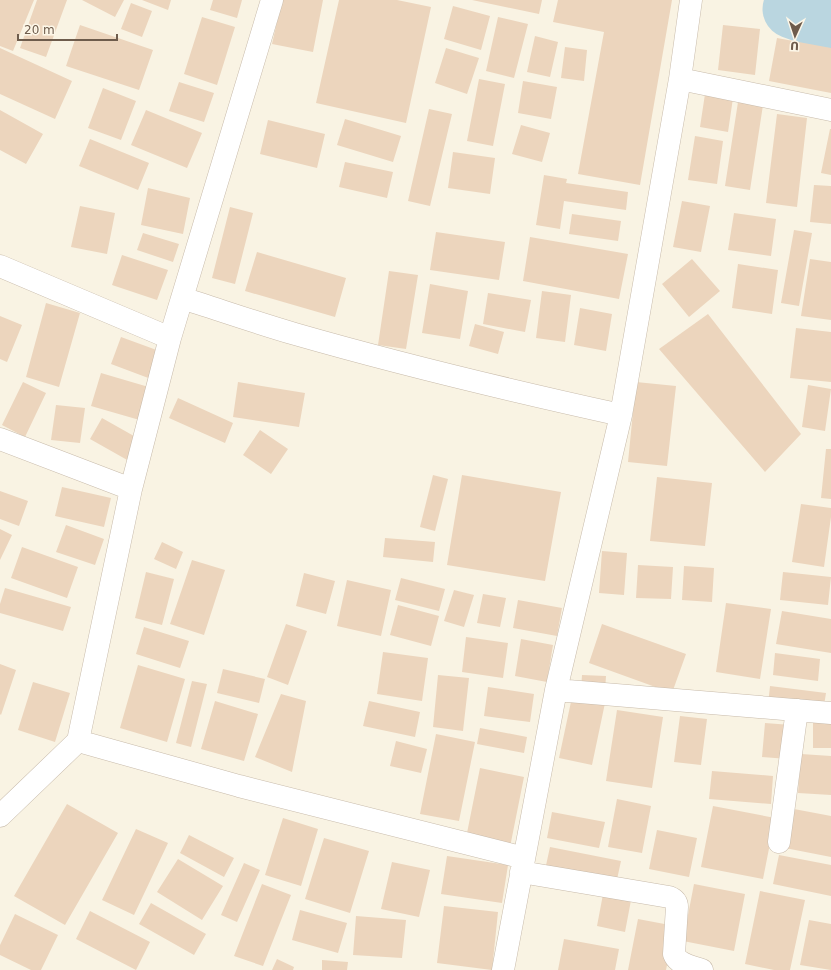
<svg xmlns="http://www.w3.org/2000/svg" width="831" height="970" viewBox="0 0 831 970" font-family="'DejaVu Sans',sans-serif">
	<style>
		.lines { fill: none; stroke-linecap: round; stroke-linejoin: round }
		.river { stroke: #bad6e0; stroke-width: 59 }
		.building { fill: #ecd5bd }
		.minor-casing { stroke: #c8bbab; stroke-width: 23 }
		.minor { stroke: #fff; stroke-width: 22 }
	</style>
	<rect width="100%" height="100%" fill="#f9f3e3"/>
	<g class="lines">
		<path class="river" d="M792,9L831,23"/>
	</g>
	<path class="building" d="M0,0H34L13,51L0,46Z
		M37,0H67L46,57L20,48Z
		M82,0H124L115,17Z
		M142,0H171L168,10Z
		M213,0H242L237,18L210,10Z
		M282,0H323L313,52L272,44Z
		M339,0H397L431,7L406,123L316,103Z
		M472,0H542L539,14Z
		M558,0H672L640,185L578,174L604,32L553,22Z
		M131,3L152,11L142,37L121,29Z
		M453,6L490,16L481,50L444,39Z
		M202,17L235,27L217,85L184,74Z
		M498,17L528,24L514,78L486,71Z
		M80,25L153,50L139,90L66,66Z
		M723,25L760,29L755,75L718,70Z
		M535,36L558,42L550,77L527,72Z
		M777,38L831,48V93L769,81Z
		M565,47L587,50L584,81L561,78Z
		M0,48L72,81L55,119L0,94Z
		M446,48L479,58L467,94L435,83Z
		M479,79L505,84L493,146L467,141Z
		M523,81L557,87L551,119L518,113Z
		M179,82L214,93L204,122L169,111Z
		M103,88L136,101L121,140L88,128Z
		M705,94L733,98L728,132L700,127Z
		M738,102L763,105L750,190L725,186Z
		M429,109L452,114L430,206L408,201Z
		M0,110L43,134L26,164L0,150Z
		M146,110L202,133L187,168L131,145Z
		M777,114L807,118L797,207L766,203Z
		M345,119L401,136L393,162L337,145Z
		M268,120L325,134L317,168L260,154Z
		M521,125L550,133L542,162L512,154Z
		M830,129H831V175L821,173Z
		M695,136L723,141L717,184L688,180Z
		M90,139L149,163L138,190L79,166Z
		M453,152L495,158L490,194L448,188Z
		M345,162L393,172L387,198L339,187Z
		M544,175L567,179L566,183L628,192L626,210L564,201L560,229L536,225Z
		M814,185L831,186V224L810,222Z
		M148,188L190,198L183,234L141,225Z
		M682,201L710,206L701,252L673,247Z
		M80,206L115,213L107,254L71,247Z
		M230,207L253,213L235,284L212,278Z
		M734,213L776,219L771,256L728,250Z
		M572,214L621,221L618,241L569,234Z
		M794,230L812,233L799,306L781,303Z
		M436,232L505,242L499,280L430,270Z
		M143,233L179,244L173,262L137,250Z
		M530,237L628,254L619,299L523,281Z
		M257,252L346,278L335,317L245,291Z
		M122,255L168,270L157,300L112,285Z
		M692,259L720,291L689,317L662,284Z
		M810,259L831,262V320L801,316Z
		M738,264L778,270L772,314L732,308Z
		M389,271L418,275L406,349L378,345Z
		M430,284L468,291L460,339L422,333Z
		M542,291L571,295L565,342L536,338Z
		M488,293L531,300L525,332L483,324Z
		M46,303L80,313L59,387L26,377Z
		M580,308L612,314L606,351L574,345Z
		M708,314L801,434L765,472L659,349Z
		M0,316L22,325L7,362L0,359Z
		M475,324L504,332L498,354L469,346Z
		M796,328L831,332V382L790,378Z
		M121,337L162,352L151,379L111,364Z
		M101,373L152,388L143,421L91,406Z
		M23,382L46,393L25,437L2,425Z
		M238,382L305,393L299,427L233,417Z
		M636,382L676,386L667,466L628,462Z
		M808,385L831,389L825,431L802,427Z
		M178,398L233,423L225,443L169,418Z
		M56,405L85,408L80,443L51,440Z
		M102,418L141,440L129,461L90,439Z
		M260,430L288,449L271,474L243,455Z
		M826,449H831V499L821,498Z
		M433,475L448,479L435,531L420,527Z
		M462,475L561,492L545,581L447,565Z
		M657,477L712,483L705,546L650,541Z
		M62,487L111,498L104,527L55,516Z
		M0,491L28,501L19,526L0,519Z
		M801,504L831,508V517L824,567L792,562Z
		M66,525L104,539L95,565L56,552Z
		M0,529L12,535L0,560Z
		M385,538L435,542L433,562L383,557Z
		M162,542L183,552L176,569L154,559Z
		M22,547L78,567L67,598L11,578Z
		M602,551L627,553L624,595L599,593Z
		M192,560L225,570L204,635L170,624Z
		M638,565L673,567L671,599L636,598Z
		M684,566L714,568L712,602L682,600Z
		M146,572L174,579L162,625L135,618Z
		M783,572L831,577L828,605L780,600Z
		M304,573L335,581L326,614L296,606Z
		M401,578L445,589L439,611L395,600Z
		M347,580L391,590L381,636L337,626Z
		M5,588L71,607L63,631L0,613V604Z
		M454,590L474,595L464,627L444,621Z
		M483,594L506,598L500,627L477,623Z
		M518,600L562,608L557,636L513,628Z
		M726,603L771,609L760,679L716,672Z
		M398,605L439,616L431,646L390,635Z
		M782,611L831,619V653L776,644Z
		M286,624L307,631L288,685L267,677Z
		M602,624L686,654L672,693L589,663Z
		M144,627L189,641L180,668L136,654Z
		M466,637L508,643L503,678L462,672Z
		M521,639L553,645L547,682L515,676Z
		M383,652L428,658L422,701L377,694Z
		M775,653L820,659L818,681L773,675Z
		M0,664L16,670L1,715L0,714Z
		M138,665L185,679L167,742L120,728Z
		M223,669L265,679L259,703L217,693Z
		M438,675L469,678L463,731L433,727Z
		M582,675L606,676L605,691L581,690Z
		M192,681L207,684L191,747L176,743Z
		M33,682L70,693L55,742L18,730Z
		M770,686L826,693L823,712L768,705Z
		M488,687L534,694L530,722L484,716Z
		M281,694L306,701L292,772L255,757Z
		M572,697L605,703L592,765L559,758Z
		M215,701L258,714L244,761L201,749Z
		M369,701L420,712L415,737L363,726Z
		M617,710L663,717L652,788L606,781Z
		M680,716L707,719L701,765L674,762Z
		M765,723L791,725L788,759L762,757Z
		M813,723H831V748H813Z
		M480,728L527,737L524,753L477,744Z
		M436,734L475,742L459,821L420,814Z
		M396,741L427,749L421,773L390,766Z
		M801,754L831,756V795L798,793Z
		M480,768L524,777L510,847L466,838Z
		M712,771L773,776L771,804L709,799Z
		M617,799L651,806L642,853L608,847Z
		M67,804L118,833L65,925L14,896Z
		M713,806L775,818L763,879L701,867Z
		M794,809L831,816V857L785,848Z
		M552,812L605,822L599,848L547,838Z
		M283,818L318,829L301,886L265,875Z
		M136,829L168,843L134,915L102,900Z
		M657,830L697,838L689,877L649,869Z
		M189,835L234,858L224,877L180,853Z
		M324,838L369,851L350,913L305,899Z
		M550,847L621,861L616,884L545,870Z
		M779,855L831,865V896L773,884Z
		M447,856L508,865L502,903L441,894Z
		M178,859L223,886L202,920L157,892Z
		M392,862L430,870L419,917L381,909Z
		M244,863L260,870L237,922L221,915Z
		M262,884L291,895L263,966L234,956Z
		M694,884L745,894L734,951L683,941Z
		M604,889L632,895L625,932L597,926Z
		M760,891L805,900L790,970H774L745,964Z
		M151,903L206,934L194,955L139,924Z
		M444,906L498,912L492,970L437,963Z
		M300,910L347,923L338,953L292,940Z
		M90,911L150,942L136,970L76,939Z
		M15,914L58,935L41,970H31L0,955V945Z
		M356,916L406,920L402,958L353,955Z
		M638,919L675,926L666,970H628Z
		M809,920L831,924V970L800,965Z
		M564,939L619,949L615,970H558Z
		M277,959L294,967L293,970H272Z
		M322,960L348,962L347,970H322Z"/>
	<g class="lines">
		<g class="minor-casing">
			<path id="minor" d="M680,79L831,110
				M0,266L170,338
				M182,298C220,310 257,323 295,334C403,365 512,391 621,415
				M0,439L131,489
				M556,690L831,713
				M78,741L239,786L524,858
				M0,816L78,741L131,489L170,338L272,0
				M779,842L797,710
				M521,872L669,897C674,899 677,901 677,907L674,954C678,965 692,966 702,970
				M503,970L556,690L621,415L680,79L691,0"/>
		</g>
		<use href="#minor" class="minor"/>
	</g>
	<g transform="translate(795 36) rotate(183)" stroke="#fdf7e8" stroke-width="3" paint-order="stroke">
	<path d="M0-3L7 15L0 10L-7 15Z" fill="#6e5c4c"/>
	<text y="-6" font-size="11" font-weight="bold" text-anchor="middle" fill="#6e5c4c">U</text>
	</g>
	<path d="M18 34v6h99v-6" fill="none" stroke="#6e5c4c" stroke-width="2"/>
	<text x="24" y="34" font-size="12" fill="#6e5c4c" stroke="#fdf7e8" stroke-width="3" paint-order="stroke">20 m</text>
</svg>
